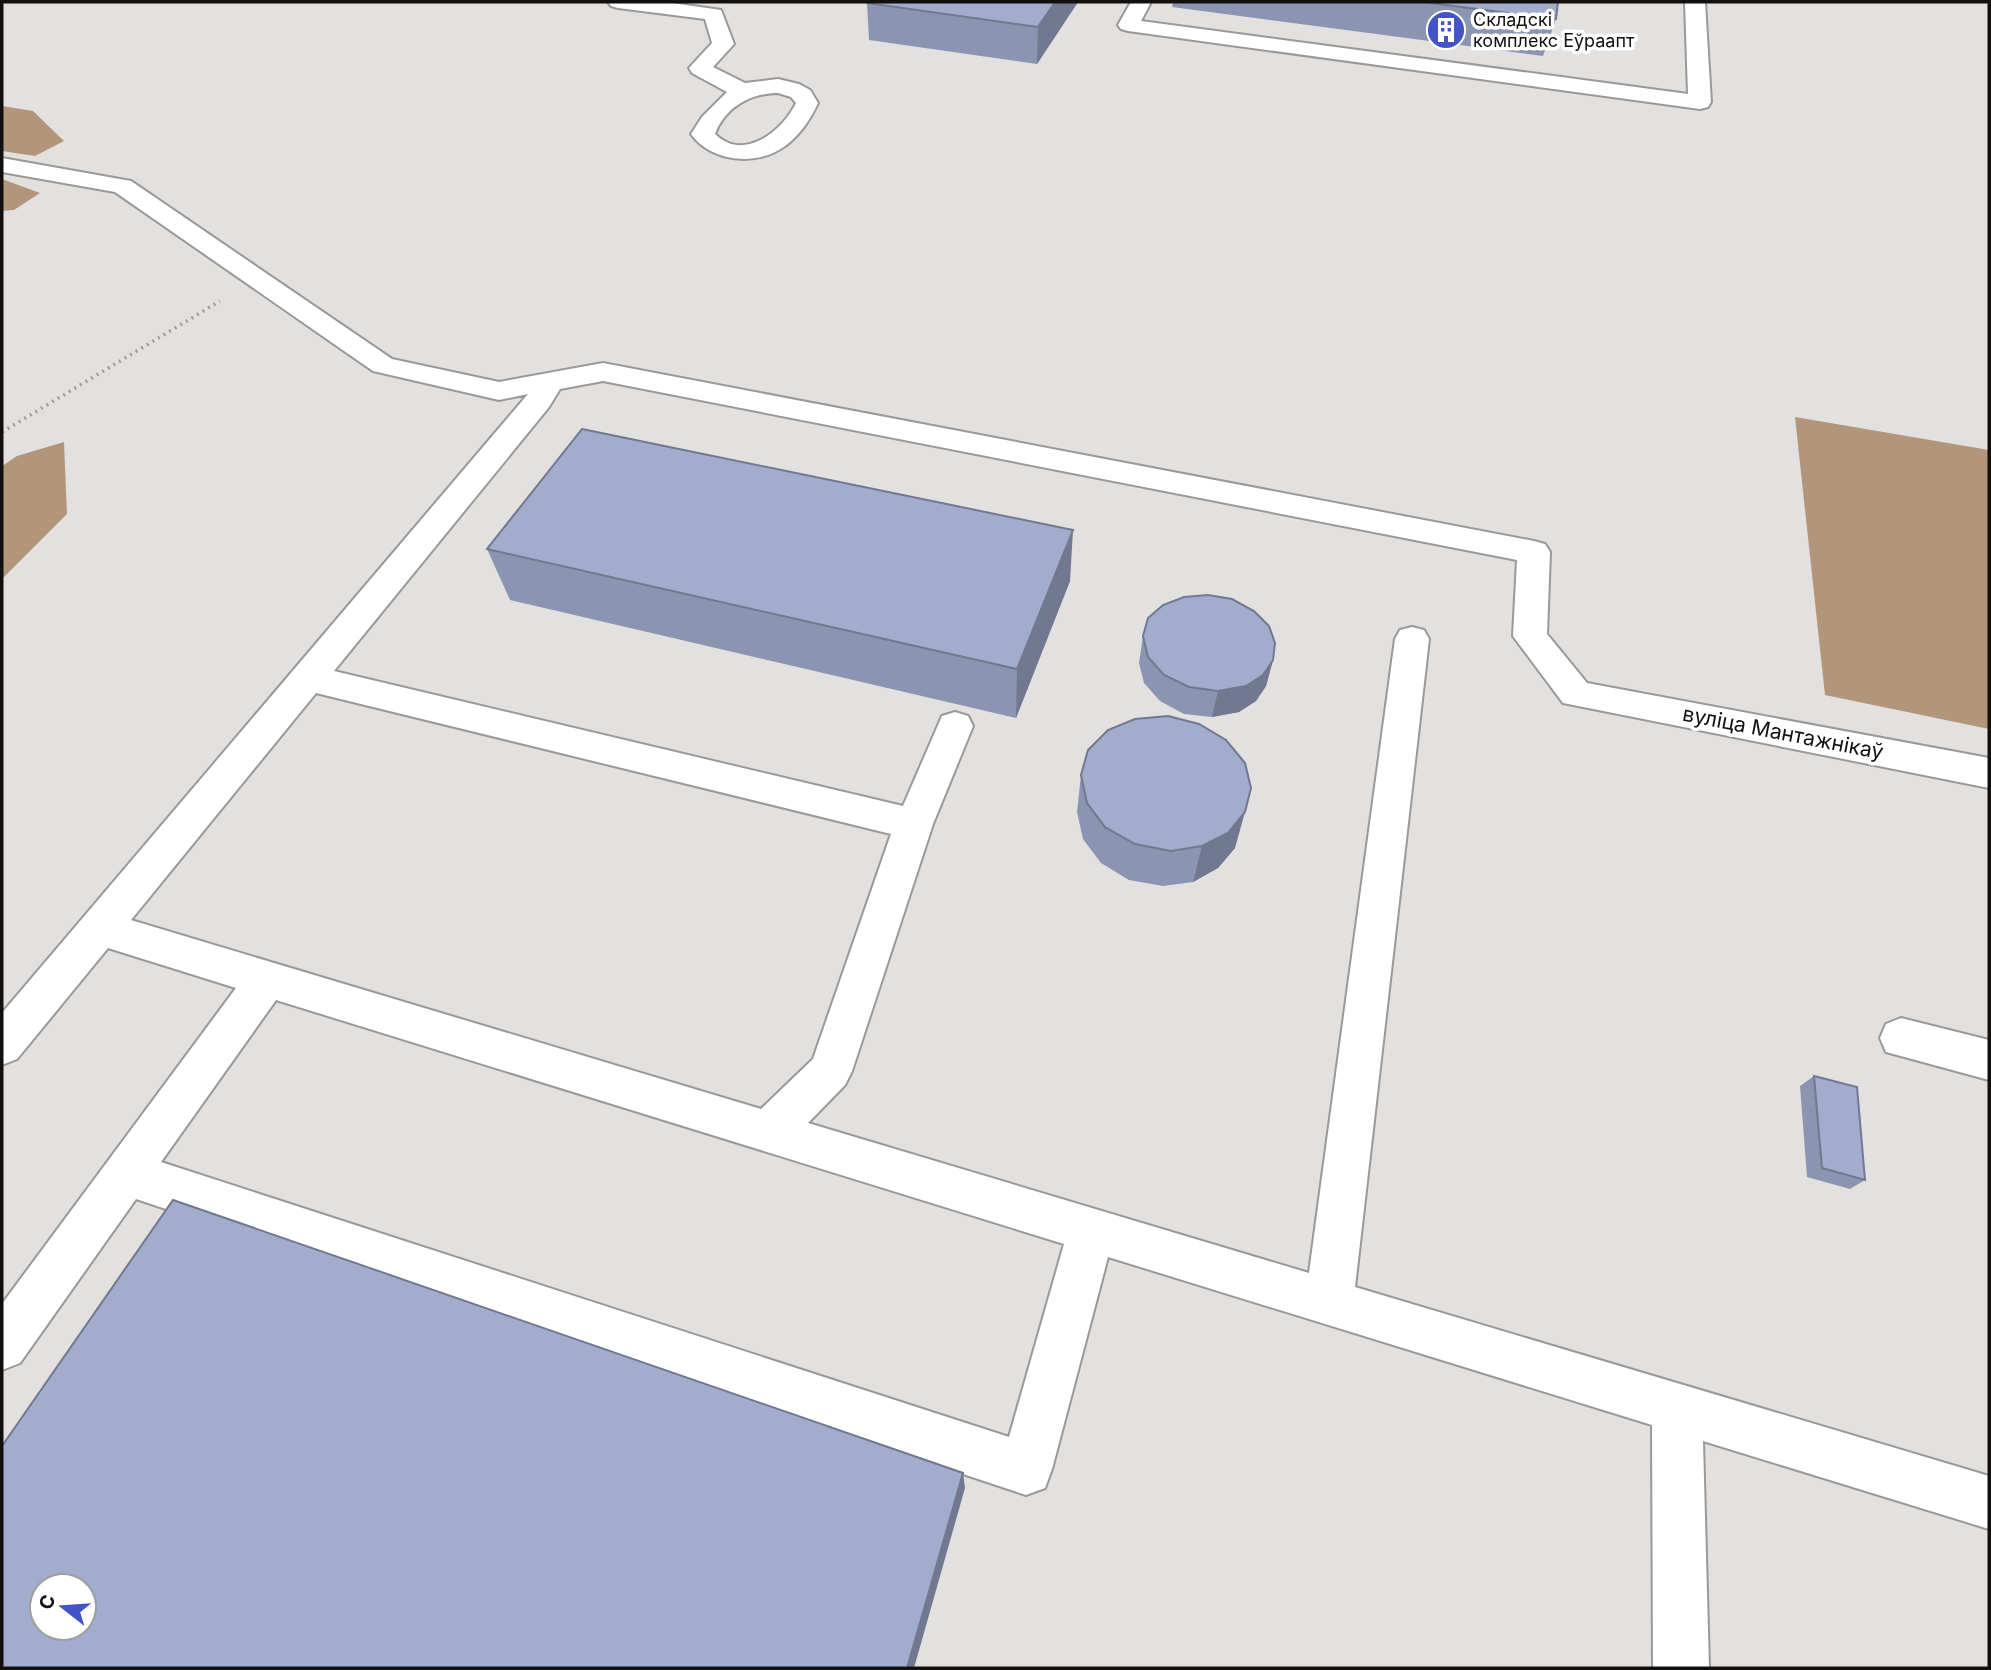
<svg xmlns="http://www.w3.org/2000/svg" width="1991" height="1670" viewBox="0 0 1991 1670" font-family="Inter,sans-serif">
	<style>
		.forest { fill: #b1967b }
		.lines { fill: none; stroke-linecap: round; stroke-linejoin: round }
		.minor-casing { stroke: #9b9997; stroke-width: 4 }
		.path { stroke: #9f9e9c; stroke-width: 3.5; stroke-dasharray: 2 4.5; stroke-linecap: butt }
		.minor { fill: #fff; fill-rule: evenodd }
		.wall { fill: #8b94b0 }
		.shaded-wall { fill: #717890 }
		.building { fill: #a2accd; stroke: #717890; stroke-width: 2; fill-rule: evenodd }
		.labels { text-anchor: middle; stroke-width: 7; stroke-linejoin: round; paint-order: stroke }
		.far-poi-label { font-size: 18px; fill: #11100f; stroke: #fff; text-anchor: start }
		.street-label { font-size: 21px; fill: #11100f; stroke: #fff }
	</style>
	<rect width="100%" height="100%" fill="#e3e1df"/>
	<path class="forest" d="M2,106L33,111L64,141L35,156L2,151Z
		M2,179L40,193L14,210L2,211Z
		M1795,417L1989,450V729L1825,695Z
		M64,442L67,514L2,579V466L17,456Z"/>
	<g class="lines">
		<g class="minor-casing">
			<path id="minor" d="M608,2H665L721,10L734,44L713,67L745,83L778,79L799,84L810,90L818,103C811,119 799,136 785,146C757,167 711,162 691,134L702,117L727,92L692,73L689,68L712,43L705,19L618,8L611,6ZM778,93L791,97L796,103C782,132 743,162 715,134C725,107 751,93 778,93Z
				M1131,2H1151L1141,21L1688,94L1685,2H1705L1711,102L1708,107L1700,109L1128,31L1121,29L1118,25Z
				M2,158L131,181L392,359L499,382L603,363L1534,541L1545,544L1550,552L1547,634L1587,683L1989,758V788L1563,703L1513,636L1517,560L603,381L560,389L549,407L334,671L903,806L942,716L955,712L968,716L973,726L933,824L852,1071L845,1085L808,1123L1309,1273L1395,639L1400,630L1412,627L1424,630L1429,639L1355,1287L1989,1476V1529L1703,1441L1709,1668H1653L1652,1425L1108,1257L1052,1469L1045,1488L1026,1495L136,1199L20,1363L2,1370V1304L236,988L108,948L17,1059L2,1065V1013L528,394L499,400L373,371L115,192L2,172ZM316,693L891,834L813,1059L761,1109L131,920ZM276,1000L1064,1244L1009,1437L161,1162Z
				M1901,1018L1989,1040V1080L1886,1052L1880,1038L1886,1024Z"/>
		</g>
		<path class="path" d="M2,432L220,301"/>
		<use href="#minor" class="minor"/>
	</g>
	<path class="wall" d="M859,2H1078L1037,64L869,40L867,3Z
		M1173,2H1558L1556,19L1543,56L1172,7Z
		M487,549L1070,581L1016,718L510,600Z
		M1143,636L1273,660L1266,686L1256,701L1239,712L1212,717L1184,714L1160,701L1144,683L1139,663Z
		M1081,775L1235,848L1218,868L1193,882L1163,886L1129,880L1101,863L1083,839L1077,812Z
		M1814,1076L1865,1180L1850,1189L1807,1177L1800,1086Z"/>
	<path class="shaded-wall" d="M1055,2H1078L1037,64L1038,27Z
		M1073,530L1070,581L1016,718L1017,669Z
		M1273,660L1266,686L1256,701L1239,712L1212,717L1218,691Z
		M1245,812L1235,848L1218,868L1193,882L1202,846Z
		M963,1473L965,1488L914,1668H907Z"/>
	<path class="building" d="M867,2H1055L1038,27L867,3Z
		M1423,2H1558L1556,19Z
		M582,429L1073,530L1017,669L487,549Z
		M1208,595L1232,599L1254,611L1269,626L1275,643L1273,660L1263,675L1246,686L1218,691L1189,687L1164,675L1148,657L1143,636L1148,618L1163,605L1184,597Z
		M1168,716L1199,724L1226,740L1245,763L1251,788L1245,812L1228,833L1202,846L1171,851L1135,844L1105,827L1087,803L1081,775L1088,750L1108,730L1135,719Z
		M1814,1076L1857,1087L1865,1180L1822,1168Z
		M173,1200L963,1473L907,1668H2V1446ZM42,1586H84V1628H42Z"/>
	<defs>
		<g id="building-disc" transform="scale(2.0125)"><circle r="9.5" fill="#4553c8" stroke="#fff"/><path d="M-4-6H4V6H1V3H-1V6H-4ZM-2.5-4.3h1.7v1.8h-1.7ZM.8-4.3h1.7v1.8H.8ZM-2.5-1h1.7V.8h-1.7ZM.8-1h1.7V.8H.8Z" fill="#fff"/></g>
	</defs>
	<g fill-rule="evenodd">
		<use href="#building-disc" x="1446" y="30"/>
	</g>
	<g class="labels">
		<g class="far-poi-label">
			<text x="1473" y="26">Складскі<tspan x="1473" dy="21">комплекс Еўраапт</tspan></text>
		</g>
		<g class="street-label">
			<text transform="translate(1783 733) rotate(11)" y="7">вуліца Мантажнікаў</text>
		</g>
	</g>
	<rect width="1991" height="1670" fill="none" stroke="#11100f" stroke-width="7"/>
	<g transform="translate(63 1607) rotate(287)"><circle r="33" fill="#ffffff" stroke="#a09f9f" stroke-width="2"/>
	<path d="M0-5L12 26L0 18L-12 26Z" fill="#4553c8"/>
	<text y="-10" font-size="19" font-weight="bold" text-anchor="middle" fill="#11100f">С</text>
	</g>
</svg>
